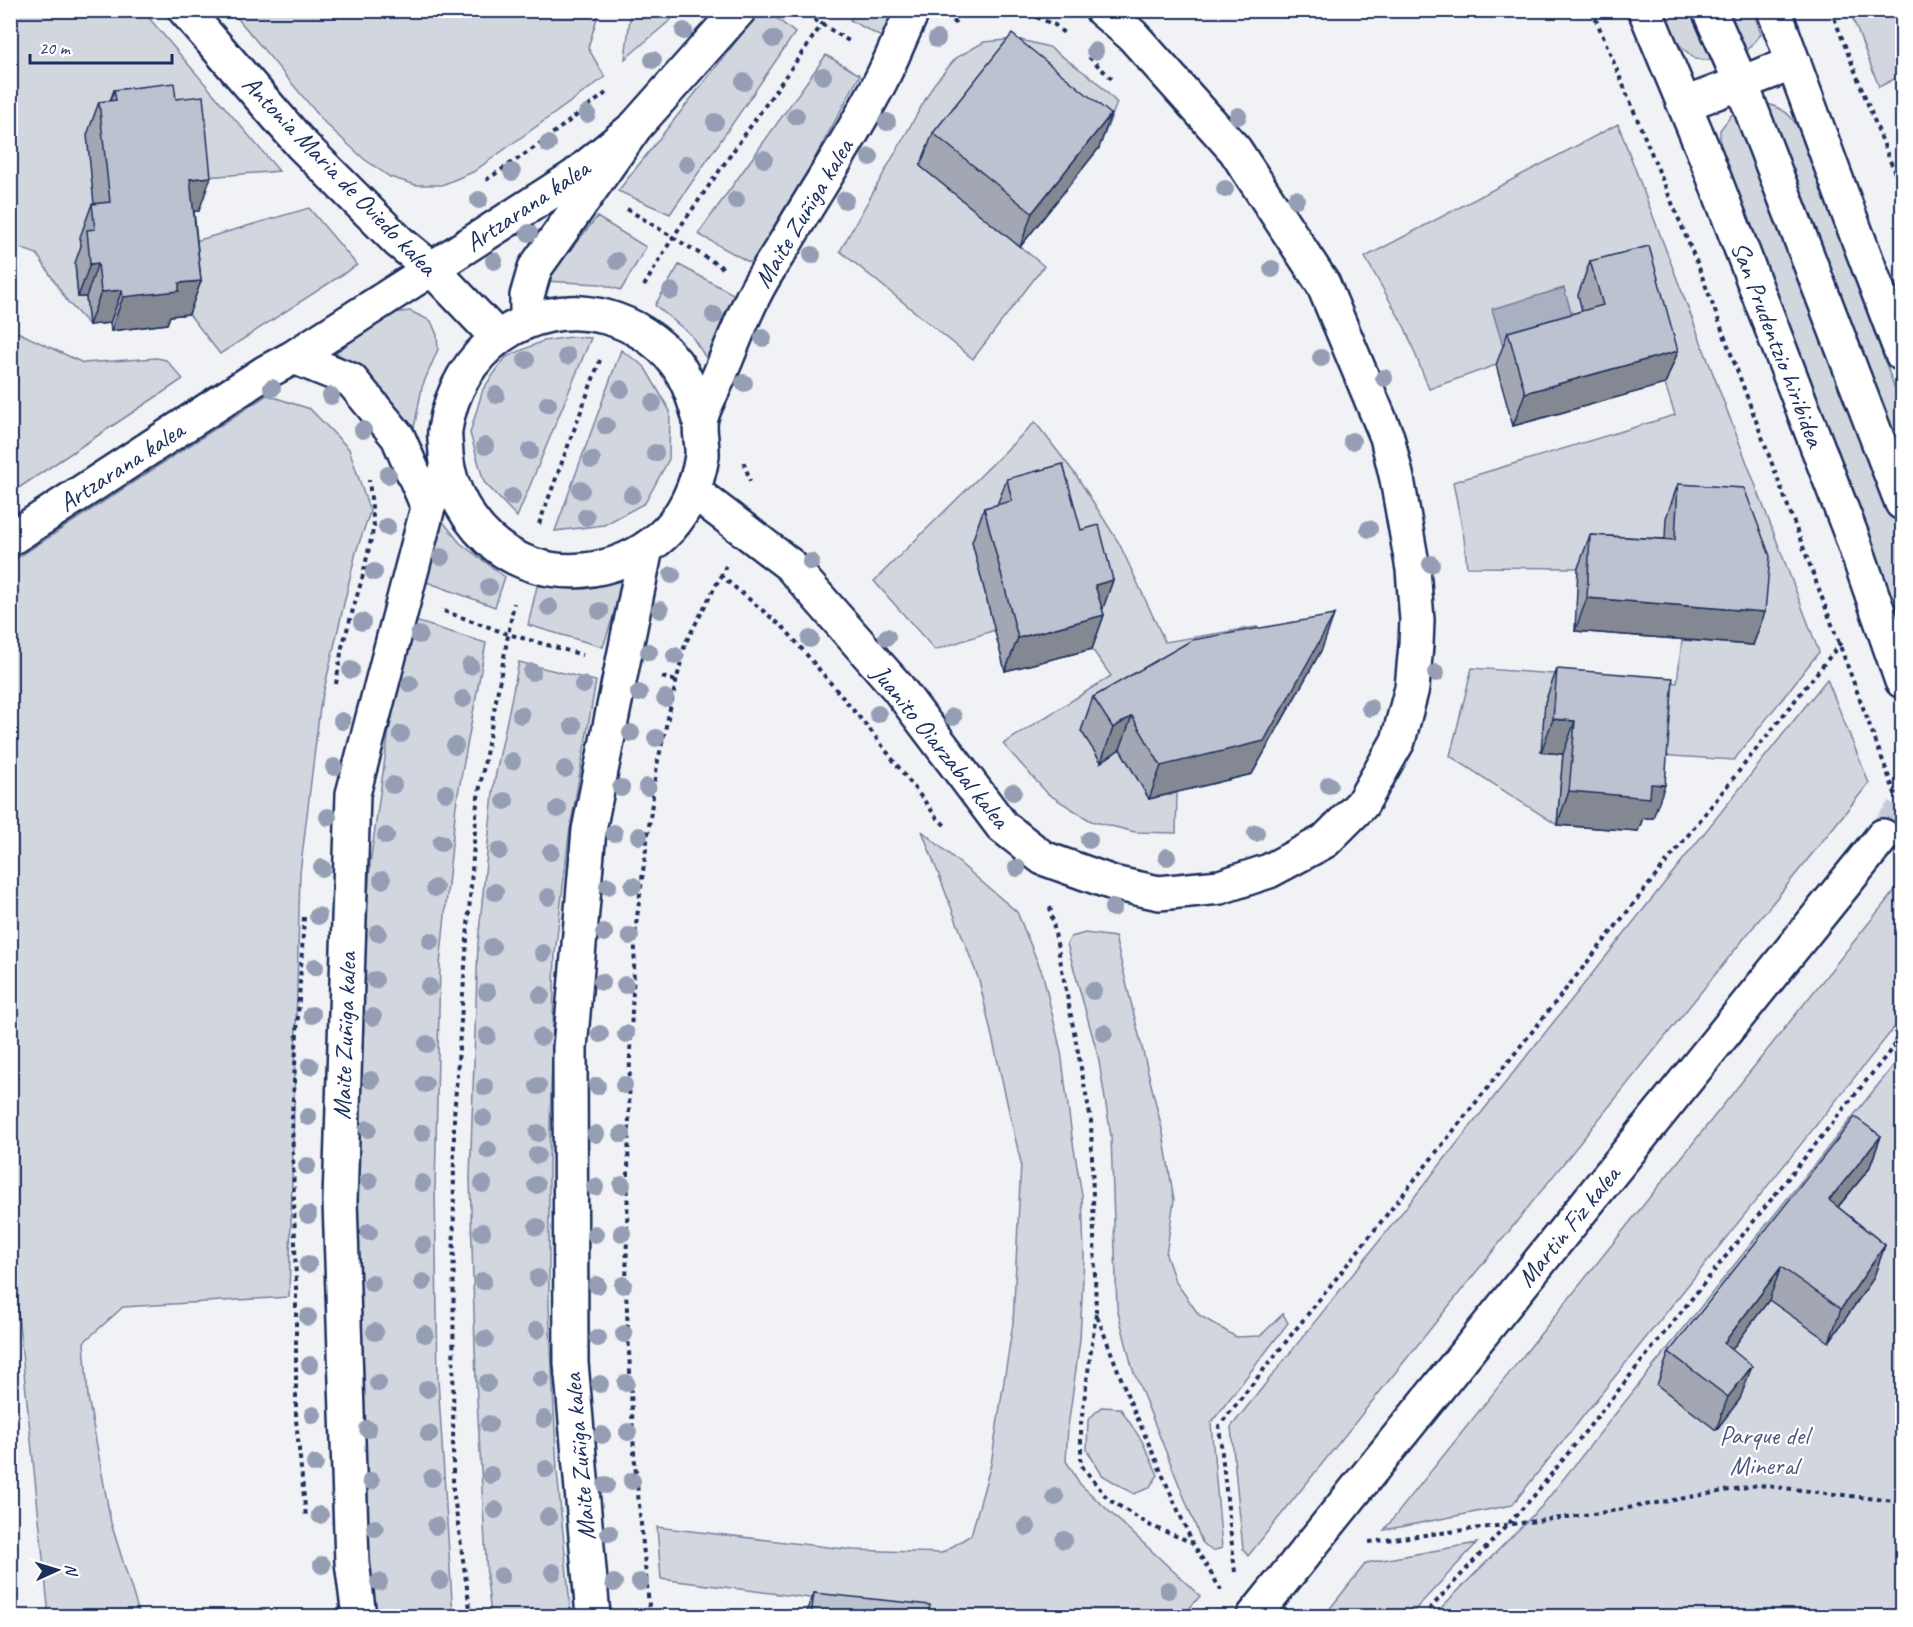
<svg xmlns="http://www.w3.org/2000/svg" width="1913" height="1627" viewBox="0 0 1913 1627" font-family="Caveat,sans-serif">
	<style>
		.green { fill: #d2d6df; stroke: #76829e; stroke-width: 1.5 }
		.water { fill: #a8b0c2; stroke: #707c9a; stroke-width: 1.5 }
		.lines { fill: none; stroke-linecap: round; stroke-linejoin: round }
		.primary-tunnel { stroke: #c6cbd7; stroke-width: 33; stroke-dasharray: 33 16; stroke-linecap: butt }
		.pedestrian-casing { stroke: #1b2f5e; stroke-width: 38 }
		.minor-casing { stroke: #1b2f5e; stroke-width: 38 }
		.primary-casing { stroke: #1b2f5e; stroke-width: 38 }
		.path { stroke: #1b2f5e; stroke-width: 4; stroke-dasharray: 4.5 4.5; stroke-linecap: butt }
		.pedestrian { stroke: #fff; stroke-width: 33 }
		.minor { stroke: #fff; stroke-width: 33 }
		.primary { stroke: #fff; stroke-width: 33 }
		.tree { fill: #959eb4 }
		.wall { fill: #a2a7b3; stroke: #1b2f5e; stroke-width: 1.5 }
		.shaded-wall { fill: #848892; stroke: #1b2f5e; stroke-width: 1.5 }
		.building { fill: #bcc2d0; stroke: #1b2f5e; stroke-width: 1.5 }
		.labels { text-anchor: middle; stroke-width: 4.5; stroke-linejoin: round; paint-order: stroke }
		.street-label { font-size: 26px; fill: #1b2f5e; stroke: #fff }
		.park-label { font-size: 26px; fill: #49597e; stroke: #fff }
	</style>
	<rect width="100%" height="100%" fill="#f1f2f5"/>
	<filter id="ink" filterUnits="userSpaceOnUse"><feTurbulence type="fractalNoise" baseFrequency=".0167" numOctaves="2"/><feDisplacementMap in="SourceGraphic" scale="12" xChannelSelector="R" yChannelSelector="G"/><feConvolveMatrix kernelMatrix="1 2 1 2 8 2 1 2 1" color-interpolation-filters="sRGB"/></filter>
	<g filter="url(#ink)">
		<path class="green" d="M237,10L599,11L588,48L605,77L473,172L442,185H416L390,177L364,159L325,123L234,14Z
			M631,10H681V11L625,59Z
			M856,10H893V11L881,37L850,20Z
			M10,11H143L279,171L195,178L98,236L83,263L75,264L78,297H86L89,325L67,301L37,254L11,245Z
			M760,11H768L795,33L670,214L618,191Z
			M1663,11H1753L1761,34L1746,52L1716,61L1695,59L1676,42Z
			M1850,11H1902V75L1879,87Z
			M1017,39L1049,47L1096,81L1117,103L1099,148L921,166L1044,266L973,359L840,251L934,84L956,58L984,42Z
			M826,55L860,75L756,266L698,234Z
			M1759,101C1786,109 1791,113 1804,138L1902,408V641L1720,151V130L1733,113Z
			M1618,124L1819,652L1734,760L1657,755L1541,752L1563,754L1557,825L1450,756L1472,668L1677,683L1682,640L1753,645L1663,573L1578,568L1467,567L1464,538L1453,482L1675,415L1665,384L1590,339L1496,365L1429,389L1405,328L1365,257Z
			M309,208L357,265L220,354L189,314L182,245Z
			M597,217L646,247L621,290L600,284L545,281Z
			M679,265L735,295L706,358L691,335L655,305Z
			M410,311L431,321L437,335L438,349L422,387L412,439L387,394L356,367L330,348L383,314Z
			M11,329L83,363L157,358L166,360L183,379L11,493Z
			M571,337L591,338L517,517L484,482L470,433L483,389L506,357L543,341Z
			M621,350L644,366L670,411L669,459L645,503L604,525L555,531Z
			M267,395L310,409L349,449L370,512L356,552L320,707L300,873L289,1297L123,1307L84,1342L88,1397L111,1523L140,1616H49L10,1236L11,562Z
			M1035,422L1076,475L1119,543L1165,642L1257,627L1256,660L1180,673L1101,762L1120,749L1149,799L1177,793L1176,833L1135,832L1091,821L1048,794L1003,744L1111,676L1092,649L1083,618L972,542L995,630L935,650L874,581Z
			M441,519L460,543L505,577L495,607L424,581Z
			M625,580L603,647L528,625L537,586L585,589Z
			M412,620L486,643L456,805L440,965L435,1189L438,1380L453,1616H375L370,1579L360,1431L356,1238L357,1062L370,864L389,730Z
			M519,662L596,681L569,835L555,954L549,1162V1307L557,1471L571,1616H491L487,1578L476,1381L470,1178L478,943L494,783Z
			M1827,679L1869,783L1248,1556L1243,1549L1231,1427Z
			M922,831L1017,912L1043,975L1061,1052L1072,1137L1082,1195L1084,1256L1080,1340L1068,1427L1066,1461L1080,1484L1200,1596L1183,1616H951L661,1579L657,1527L853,1550L942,1553L971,1535L991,1464L1013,1323L1021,1163L979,980Z
			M1899,885L1902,895V1018L1512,1505L1384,1530Z
			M1085,933L1115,937L1163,1133L1174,1200L1166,1255L1175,1281L1199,1315L1236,1337L1260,1336L1283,1314L1288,1323L1211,1423L1222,1548L1212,1551L1202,1542L1132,1367L1117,1308L1111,1136L1098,1056L1067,944L1071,937Z
			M1902,1055V1616H1433L1541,1507Z
			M1101,1407L1120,1408L1142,1441L1158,1475L1149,1488L1134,1494L1102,1475L1087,1450L1088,1420Z
			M1477,1543L1409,1616H1324L1366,1563Z"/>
		<path class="water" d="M1564,288L1576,329L1504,350L1492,309Z"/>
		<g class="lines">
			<path class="primary-tunnel" d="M1883,836L1902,811"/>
			<g class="pedestrian-casing">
				<path id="pedestrian" d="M1709,10L1741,83L1902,503"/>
			</g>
			<g class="minor-casing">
				<path id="minor" d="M185,10L301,144L399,242L432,269L497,337
					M1645,10L1706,157L1851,534L1902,681
					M1774,10L1850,217L1902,354
					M1685,104L1794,63
					M527,321V296L535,268L635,127L739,10
					M294,357L351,380L398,437L428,507
					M700,420C694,399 688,379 675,362C658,340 632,324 606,317C528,297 456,351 445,430C444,438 446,447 446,455C449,490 470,526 498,547C548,584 618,576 663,535C684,516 698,484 702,456C703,444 698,430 701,418C704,406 711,394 716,383C730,352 741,319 757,289C766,272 777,256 787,240C815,192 846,146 872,97C888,70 899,39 913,10
					M693,491L790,565L898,688L1002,826L1043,858L1113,883L1159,893L1220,887L1269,871L1325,841L1362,804L1398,741L1412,688L1416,645L1417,620L1413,569L1397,479L1387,437L1323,284L1235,150L1132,35L1102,10
					M10,539L266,372L294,357L574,177L635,127
					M359,1616L352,1562L340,1201L353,794L428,507L447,469
					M593,1616L571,1363L570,1048L589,830L646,548"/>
			</g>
			<g class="primary-casing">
				<path id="primary" d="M1254,1616L1883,836"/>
			</g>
			<path class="path" d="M799,10L852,43
				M1020,10L1055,25L1066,35
				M1592,10L1699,268L1896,796
				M1831,10L1902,191
				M953,24L964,10
				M1089,57L1112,79
				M486,180L531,150L606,93
				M627,209L723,268
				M644,286L673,237L832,10
				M744,462L750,481
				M539,524L600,360
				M720,575L785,629L871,731L938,819L948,828
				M444,611L508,634L583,655
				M662,677L676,681
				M336,684L342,647L362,579L374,526L369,480
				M1050,907L1091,1120L1096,1313L1129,1399L1192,1542L1221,1590
				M304,917L292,1115L296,1286V1420L306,1517
				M1096,1314L1081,1423V1465L1108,1499L1151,1526L1191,1542
				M1369,1542L1600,1513L1758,1485L1902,1502
				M1235,1572L1219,1426L1843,640
				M471,1616L453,1489L454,1116L477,803L514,603
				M650,1616L634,1453L626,1290L630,1055L636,925L657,765L685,644L726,566
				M1423,1616L1533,1497L1902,1036"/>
			<use href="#pedestrian" class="pedestrian"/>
			<use href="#minor" class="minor"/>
			<use href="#primary" class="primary"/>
		</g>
		<g class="tree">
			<circle cx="684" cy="31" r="9"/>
			<circle cx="773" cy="39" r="9"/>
			<circle cx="937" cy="39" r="9"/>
			<circle cx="1095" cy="51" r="9"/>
			<circle cx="653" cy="60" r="9"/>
			<circle cx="823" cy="76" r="9"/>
			<circle cx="744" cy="82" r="9"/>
			<circle cx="587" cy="114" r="9"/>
			<circle cx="796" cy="116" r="9"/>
			<circle cx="1238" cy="116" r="9"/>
			<circle cx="715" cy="122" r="9"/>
			<circle cx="887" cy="122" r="9"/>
			<circle cx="548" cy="144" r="9"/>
			<circle cx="870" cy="157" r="9"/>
			<circle cx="764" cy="159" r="9"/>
			<circle cx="687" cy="164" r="9"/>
			<circle cx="512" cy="172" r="9"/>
			<circle cx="1225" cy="189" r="9"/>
			<circle cx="1296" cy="199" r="9"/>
			<circle cx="479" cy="200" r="9"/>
			<circle cx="736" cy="200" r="9"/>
			<circle cx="845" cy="200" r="9"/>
			<circle cx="529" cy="233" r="9"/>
			<circle cx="812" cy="255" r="9"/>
			<circle cx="494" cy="261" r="9"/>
			<circle cx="617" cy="261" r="9"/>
			<circle cx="1272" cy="269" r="9"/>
			<circle cx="671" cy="291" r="9"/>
			<circle cx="714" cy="315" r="9"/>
			<circle cx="763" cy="338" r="9"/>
			<circle cx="567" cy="356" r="9"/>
			<circle cx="1321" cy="358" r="9"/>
			<circle cx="526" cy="360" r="9"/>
			<circle cx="1384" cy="378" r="9"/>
			<circle cx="744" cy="383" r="9"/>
			<circle cx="272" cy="388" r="9"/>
			<circle cx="621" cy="389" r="9"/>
			<circle cx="496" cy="395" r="9"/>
			<circle cx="331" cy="396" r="9"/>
			<circle cx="653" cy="403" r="9"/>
			<circle cx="548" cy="404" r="9"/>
			<circle cx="606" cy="426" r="9"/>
			<circle cx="363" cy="430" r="9"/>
			<circle cx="1352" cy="441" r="9"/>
			<circle cx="485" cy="446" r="9"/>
			<circle cx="530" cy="451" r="9"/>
			<circle cx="655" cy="453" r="9"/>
			<circle cx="592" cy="460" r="9"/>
			<circle cx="388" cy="475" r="9"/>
			<circle cx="581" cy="490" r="9"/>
			<circle cx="632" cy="495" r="9"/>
			<circle cx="512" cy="497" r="9"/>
			<circle cx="586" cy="517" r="9"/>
			<circle cx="387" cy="527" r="9"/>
			<circle cx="1369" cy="529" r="9"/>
			<circle cx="441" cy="557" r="9"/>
			<circle cx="811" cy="562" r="9"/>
			<circle cx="1431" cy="564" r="9"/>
			<circle cx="374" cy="572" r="9"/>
			<circle cx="672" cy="575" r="9"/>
			<circle cx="489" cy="587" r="9"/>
			<circle cx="549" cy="607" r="9"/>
			<circle cx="660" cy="610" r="9"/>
			<circle cx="600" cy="611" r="9"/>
			<circle cx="362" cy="622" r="9"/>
			<circle cx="419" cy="635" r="9"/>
			<circle cx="887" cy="637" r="9"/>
			<circle cx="810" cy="639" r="9"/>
			<circle cx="649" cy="652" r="9"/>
			<circle cx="675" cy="656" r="9"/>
			<circle cx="470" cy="666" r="9"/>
			<circle cx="351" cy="670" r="9"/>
			<circle cx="532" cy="672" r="9"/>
			<circle cx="1436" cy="673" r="9"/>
			<circle cx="410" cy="684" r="9"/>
			<circle cx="583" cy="685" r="9"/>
			<circle cx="639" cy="693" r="9"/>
			<circle cx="665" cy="698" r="9"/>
			<circle cx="463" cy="699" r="9"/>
			<circle cx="1370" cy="708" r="9"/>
			<circle cx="878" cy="714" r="9"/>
			<circle cx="521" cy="715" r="9"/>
			<circle cx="953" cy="717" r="9"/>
			<circle cx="342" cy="721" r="9"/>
			<circle cx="573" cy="726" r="9"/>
			<circle cx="631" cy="733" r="9"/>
			<circle cx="401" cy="734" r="9"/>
			<circle cx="656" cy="738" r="9"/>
			<circle cx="455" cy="746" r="9"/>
			<circle cx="512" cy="761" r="9"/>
			<circle cx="334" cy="767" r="9"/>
			<circle cx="565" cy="769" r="9"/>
			<circle cx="393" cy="785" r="9"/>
			<circle cx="1329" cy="785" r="9"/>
			<circle cx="647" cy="787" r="9"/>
			<circle cx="621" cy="788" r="9"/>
			<circle cx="1013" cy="792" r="9"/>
			<circle cx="446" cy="793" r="9"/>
			<circle cx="505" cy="801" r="9"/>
			<circle cx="558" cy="809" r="9"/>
			<circle cx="328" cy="817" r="9"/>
			<circle cx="614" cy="833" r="9"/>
			<circle cx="1256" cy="833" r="9"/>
			<circle cx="386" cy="836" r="9"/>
			<circle cx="639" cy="836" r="9"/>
			<circle cx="1089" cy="840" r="9"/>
			<circle cx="441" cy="843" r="9"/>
			<circle cx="499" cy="851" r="9"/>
			<circle cx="551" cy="852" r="9"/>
			<circle cx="1167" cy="857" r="9"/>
			<circle cx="322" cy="868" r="9"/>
			<circle cx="1017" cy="868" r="9"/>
			<circle cx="382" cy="880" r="9"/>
			<circle cx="608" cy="886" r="9"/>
			<circle cx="633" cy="886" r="9"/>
			<circle cx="435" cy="888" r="9"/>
			<circle cx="495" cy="892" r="9"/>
			<circle cx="548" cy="897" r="9"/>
			<circle cx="1113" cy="908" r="9"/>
			<circle cx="318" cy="916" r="9"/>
			<circle cx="378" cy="933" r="9"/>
			<circle cx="604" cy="933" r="9"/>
			<circle cx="630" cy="936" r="9"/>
			<circle cx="431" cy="941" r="9"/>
			<circle cx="492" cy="947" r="9"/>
			<circle cx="543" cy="953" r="9"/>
			<circle cx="315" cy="967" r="9"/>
			<circle cx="375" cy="980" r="9"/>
			<circle cx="602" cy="982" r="9"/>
			<circle cx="625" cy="985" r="9"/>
			<circle cx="429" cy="987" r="9"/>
			<circle cx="1093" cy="991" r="9"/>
			<circle cx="487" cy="992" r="9"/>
			<circle cx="541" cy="995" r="9"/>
			<circle cx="312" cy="1015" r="9"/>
			<circle cx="373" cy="1017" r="9"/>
			<circle cx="1104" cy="1033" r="9"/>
			<circle cx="600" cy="1034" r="9"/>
			<circle cx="626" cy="1034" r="9"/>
			<circle cx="487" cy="1036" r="9"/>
			<circle cx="541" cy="1037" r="9"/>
			<circle cx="427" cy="1044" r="9"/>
			<circle cx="310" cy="1066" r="9"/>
			<circle cx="371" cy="1080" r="9"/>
			<circle cx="425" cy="1084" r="9"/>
			<circle cx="624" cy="1085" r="9"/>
			<circle cx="538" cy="1086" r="9"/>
			<circle cx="597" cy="1086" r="9"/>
			<circle cx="485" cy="1087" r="9"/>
			<circle cx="308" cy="1117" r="9"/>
			<circle cx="483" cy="1118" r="9"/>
			<circle cx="368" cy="1129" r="9"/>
			<circle cx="422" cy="1133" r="9"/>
			<circle cx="538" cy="1133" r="9"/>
			<circle cx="596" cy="1134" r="9"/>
			<circle cx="622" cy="1134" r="9"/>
			<circle cx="488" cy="1150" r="9"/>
			<circle cx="537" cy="1155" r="9"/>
			<circle cx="307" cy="1166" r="9"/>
			<circle cx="369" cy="1181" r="9"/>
			<circle cx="422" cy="1183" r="9"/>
			<circle cx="483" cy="1184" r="9"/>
			<circle cx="536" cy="1185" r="9"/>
			<circle cx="622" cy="1185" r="9"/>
			<circle cx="595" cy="1187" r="9"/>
			<circle cx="308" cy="1215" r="9"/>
			<circle cx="537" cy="1227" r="9"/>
			<circle cx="369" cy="1232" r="9"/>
			<circle cx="482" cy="1232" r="9"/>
			<circle cx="622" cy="1233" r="9"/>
			<circle cx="595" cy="1234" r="9"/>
			<circle cx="423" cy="1245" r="9"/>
			<circle cx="308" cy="1264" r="9"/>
			<circle cx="538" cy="1278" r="9"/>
			<circle cx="483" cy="1281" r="9"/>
			<circle cx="423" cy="1282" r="9"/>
			<circle cx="372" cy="1283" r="9"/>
			<circle cx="597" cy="1285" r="9"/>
			<circle cx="623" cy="1285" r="9"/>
			<circle cx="308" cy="1317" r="9"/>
			<circle cx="537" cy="1330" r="9"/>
			<circle cx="375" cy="1332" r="9"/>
			<circle cx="425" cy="1334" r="9"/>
			<circle cx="624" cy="1334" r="9"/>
			<circle cx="598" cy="1338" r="9"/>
			<circle cx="485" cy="1339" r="9"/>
			<circle cx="310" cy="1365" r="9"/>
			<circle cx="541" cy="1379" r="9"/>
			<circle cx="378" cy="1383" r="9"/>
			<circle cx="487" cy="1383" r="9"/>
			<circle cx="626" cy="1383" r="9"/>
			<circle cx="600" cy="1384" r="9"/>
			<circle cx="427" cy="1389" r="9"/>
			<circle cx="313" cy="1415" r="9"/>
			<circle cx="544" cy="1419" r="9"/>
			<circle cx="489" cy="1424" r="9"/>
			<circle cx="368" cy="1429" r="9"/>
			<circle cx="628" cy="1432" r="9"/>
			<circle cx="429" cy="1434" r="9"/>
			<circle cx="602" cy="1435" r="9"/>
			<circle cx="315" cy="1464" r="9"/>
			<circle cx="546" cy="1469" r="9"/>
			<circle cx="491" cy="1475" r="9"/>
			<circle cx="432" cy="1478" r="9"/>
			<circle cx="371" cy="1481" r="9"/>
			<circle cx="632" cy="1481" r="9"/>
			<circle cx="606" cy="1485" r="9"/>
			<circle cx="1055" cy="1497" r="9"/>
			<circle cx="495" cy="1510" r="9"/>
			<circle cx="320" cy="1515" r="9"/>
			<circle cx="548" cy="1517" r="9"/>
			<circle cx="436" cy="1526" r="9"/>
			<circle cx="1027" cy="1527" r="9"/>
			<circle cx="375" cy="1528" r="9"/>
			<circle cx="609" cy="1533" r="9"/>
			<circle cx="1064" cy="1540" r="9"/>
			<circle cx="322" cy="1565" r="9"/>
			<circle cx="553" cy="1572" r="9"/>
			<circle cx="501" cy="1576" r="9"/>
			<circle cx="440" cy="1580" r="9"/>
			<circle cx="379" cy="1582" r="9"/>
			<circle cx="640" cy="1582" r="9"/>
			<circle cx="614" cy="1583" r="9"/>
			<circle cx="1168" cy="1590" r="9"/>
		</g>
		<path class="wall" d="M114,90L176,99L199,211H194L201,281L189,314L170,316L167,324L111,331L110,323L89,325L86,297H78L75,263L81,246L80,237L92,204H94L87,135L99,102L110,101Z
			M933,133L1099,148L1020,247L920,166Z
			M1590,261L1678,351L1665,384L1513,426L1496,365L1508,332L1582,311L1578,295Z
			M1007,479L1081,530L1113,580L1102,610L1104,615L1092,649L1005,671L972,542L984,508L997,505Z
			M1678,484L1765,612L1753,645L1575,631L1578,568L1590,535L1665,539L1666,518Z
			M1322,649L1252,774L1149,799L1120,749L1101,762L1081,731L1093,697Z
			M1557,669L1653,818H1643L1638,831L1557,825L1563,754L1541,752L1545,702Z
			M1881,1136L1869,1169L1838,1207L1885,1245L1873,1279L1829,1342L1769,1300L1732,1349L1740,1399L1716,1430L1657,1385L1669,1352Z
			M814,1593L928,1617H805Z"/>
		<path class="shaded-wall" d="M1111,114L1099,148L1020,247L1032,213Z
			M211,177L199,211L178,213L190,179Z
			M98,263L86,297H78L90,264Z
			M201,281L189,314L170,316L167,324L111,331L123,297L179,283Z
			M122,290L110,323L89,325L101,292Z
			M1678,351L1665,384L1513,426L1525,393Z
			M1113,580L1101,614L1095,585Z
			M1587,598L1765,612L1753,645L1575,631Z
			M1104,615L1092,649L1005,671L1018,638Z
			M1334,615L1322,649L1252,774L1149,799L1161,766Z
			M1132,716L1120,749L1101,762L1113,728Z
			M1553,719L1575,721L1563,754L1541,752Z
			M1651,784L1665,785L1653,818H1643L1638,831L1557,825L1569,791Z
			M1881,1136L1869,1169L1816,1233L1829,1200Z
			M1885,1245L1873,1279L1829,1342L1841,1309Z
			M1781,1267L1769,1300L1712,1376L1724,1343Z
			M1752,1366L1740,1399L1716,1430L1728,1397Z"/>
		<path class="building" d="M1012,34L1111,114L1032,213L933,133Z
			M174,83L176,99L203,96L211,177L190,179L201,281L179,283V291L123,297L122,290L101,292L98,263L90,264L87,230L95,229L92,204L110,202L99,102L116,100L114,90Z
			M1649,246L1678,351L1525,393L1508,332L1603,305L1590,261Z
			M1063,464L1081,530L1099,525L1113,580L1095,585L1104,615L1018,638L984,508L1012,501L1007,479Z
			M1678,484L1744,488L1770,556L1765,612L1587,598L1590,535L1675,540Z
			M1334,615L1264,741L1161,766L1132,716L1113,728L1093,697L1192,640Z
			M1557,669L1673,678L1665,785L1651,784L1650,798L1569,791L1575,721L1553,719Z
			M1855,1117L1881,1136L1829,1200L1885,1245L1841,1309L1781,1267L1724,1343L1752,1366L1728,1397L1669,1352Z
			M814,1593L930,1605L928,1617H811Z
			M1902,1610V1617H1898Z"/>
	</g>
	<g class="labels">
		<g class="street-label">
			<text transform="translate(340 175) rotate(46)" y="9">Antonia Maria de Oviedo kalea</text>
			<text transform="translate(527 205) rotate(-34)" y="9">Artzarana kalea</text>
			<text transform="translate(803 213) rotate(-59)" y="9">Maite Zuñiga kalea</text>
			<text transform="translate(1778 344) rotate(69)" y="9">San Prudentzio hiribidea</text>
			<text transform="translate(121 466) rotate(-33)" y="9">Artzarana kalea</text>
			<text transform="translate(941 746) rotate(51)" y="9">Juanito Oiarzabal kalea</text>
			<text transform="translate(344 1036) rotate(-88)" y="9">Maite Zuñiga kalea</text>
			<text transform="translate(1568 1226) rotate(-51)" y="9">Martin Fiz kalea</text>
			<text transform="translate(579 1457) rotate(-95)" y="9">Maite Zuñiga kalea</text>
		</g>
		<g class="park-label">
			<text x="1764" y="1444">Parque del<tspan x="1764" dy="30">Mineral</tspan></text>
		</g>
	</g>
	<rect width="1913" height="1627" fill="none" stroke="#fff" stroke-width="36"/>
	<rect x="18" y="18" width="1877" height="1591" fill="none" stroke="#1b2f5e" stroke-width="2" filter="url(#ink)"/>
	<g transform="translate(57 1570) rotate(86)" stroke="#ffffff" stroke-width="4.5" paint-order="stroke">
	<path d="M0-4.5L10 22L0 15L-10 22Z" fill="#1b2f5e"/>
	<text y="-9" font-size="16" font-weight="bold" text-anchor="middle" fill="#1b2f5e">N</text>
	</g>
	<path d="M30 54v9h142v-9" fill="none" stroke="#1b2f5e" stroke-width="3"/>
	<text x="39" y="54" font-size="18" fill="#1b2f5e" stroke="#ffffff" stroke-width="4.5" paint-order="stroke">20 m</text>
</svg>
